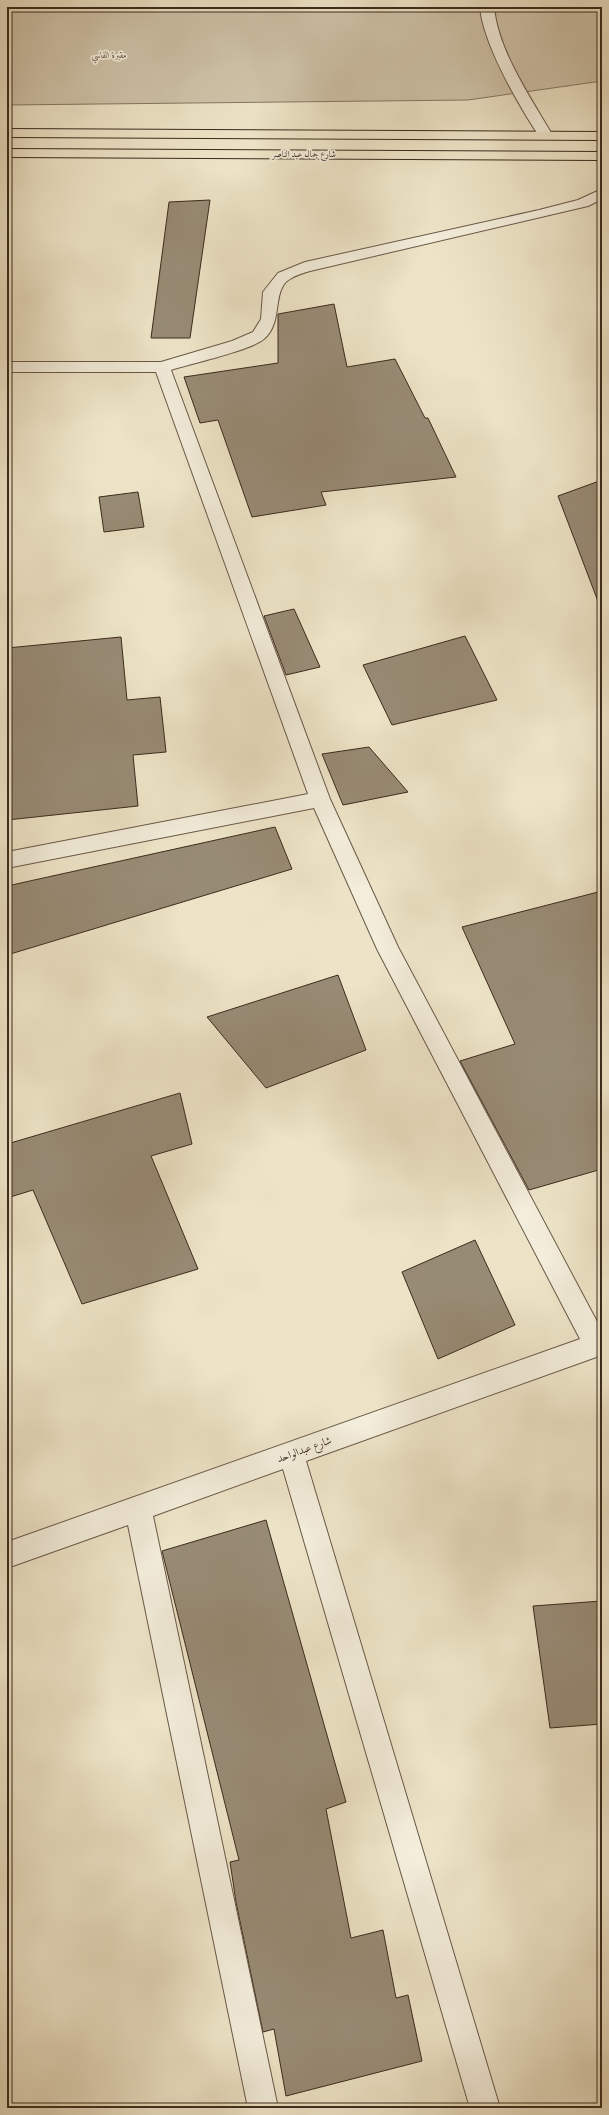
<svg xmlns="http://www.w3.org/2000/svg" width="609" height="2115" viewBox="0 0 609 2115" font-family="'IM FELL English',Amiri,serif">
	<style>
		.green { fill: #cfc4aa; stroke: #857764 }
		.building { fill: #988b75; stroke: #3b2a1d }
		.lines { fill: none; stroke-linecap: round; stroke-linejoin: round }
		.minor-casing { stroke: #685848; stroke-width: 2 }
		.major-casing { stroke: #3b2a1d; stroke-width: 2 }
		.minor { fill: #f3eddb; fill-rule: evenodd }
		.major { fill: #ede4c7; fill-rule: evenodd }
		.labels { text-anchor: middle; stroke-width: 3.5; stroke-linejoin: round; paint-order: stroke }
		.far-park-label { font-size: 9px; font-style: italic; fill: #605040; stroke: #f3eddb }
		.far-street-label { font-size: 9px; fill: #3b2a1d; stroke: #f3eddb }
		.street-label { font-size: 11px; fill: #3b2a1d; stroke: #f3eddb }
	</style>
	<rect width="100%" height="100%" fill="#ede4c7"/>
	<filter id="stains"><feTurbulence type="fractalNoise" baseFrequency=".005" numOctaves="4"/><feColorMatrix values="0 0 0 0 .2 0 0 0 0 .09 0 0 0 0 .02 0 0 0 .5 -.17"/></filter>
	<radialGradient id="worn" r=".72"><stop offset=".6" stop-color="#630" stop-opacity="0"/><stop offset="1" stop-color="#630" stop-opacity=".3"/></radialGradient>
	<path class="green" d="M7,7H602V81L468,100L7,105Z"/>
	<path class="building" d="M210,200L190,338H151L169,202Z
		M334,304L347,367L395,359L425,418H428L456,477L321,492L326,505L252,517L218,420L200,423L184,377L278,363V314Z
		M602,480V603L599,604L558,496Z
		M138,492L144,527L104,532L99,497Z
		M294,609L320,667L286,675L264,616Z
		M465,636L497,700L392,725L363,665Z
		M121,637L127,700L160,697L166,752L133,755L138,806L7,820V648Z
		M369,747L408,792L343,805L322,754Z
		M275,827L292,869L7,955V886Z
		M602,891V1169L529,1190L460,1061L515,1044L462,927Z
		M338,975L366,1050L266,1088L207,1017Z
		M180,1093L192,1144L151,1156L198,1269L82,1304L33,1190L7,1198V1144Z
		M475,1240L515,1325L438,1359L402,1272Z
		M266,1520L346,1802L326,1809L351,1938L383,1930L396,1998L408,1995L422,2061L286,2096L274,2029L263,2032L236,1902L230,1862L239,1860L162,1551Z
		M602,1601V1724L550,1728L533,1606Z"/>
	<g class="lines">
		<g class="minor-casing">
			<path id="minor" d="M480,7H494C498,51 531,98 553,136L551,139H541C520,108 483,44 480,7Z
				M602,189V199L588,206L310,271C303,273 296,275 290,279C271,290 284,322 264,339C249,351 193,363 171,370L330,799L398,947L602,1331V1355L306,1461L500,2108H470L283,1469L153,1516L278,2108H248L128,1525L7,1568V1542L580,1339L377,949L314,808L7,868V852L308,794L156,372H7V362H161L232,341L253,332L261,319L263,292L278,273L305,262L539,210L578,200Z"/>
		</g>
		<g class="major-casing">
			<path id="major" d="M7,129L602,132V140L7,137Z
				M7,149L602,152V160L7,157Z"/>
		</g>
		<use href="#minor" class="minor"/>
		<use href="#major" class="major"/>
	</g>
	<g class="labels">
		<g class="far-park-label">
			<text x="109" y="58">مقبرة الفاسي</text>
		</g>
		<g class="far-street-label">
			<text x="304" y="157">شارع جمال عبد الناصر</text>
		</g>
		<g class="street-label">
			<text transform="translate(304 1449) rotate(-20)" y="4">شارع عبدالواحد</text>
		</g>
	</g>
	<rect width="609" height="2115" fill="none" stroke="#ede4c7" stroke-width="24"/>
	<rect x="8" y="8" width="593" height="2099" fill="none" stroke="#3b2a1d" stroke-width="2"/>
	<rect x="12" y="12" width="585" height="2091" fill="none" stroke="#3b2a1d"/>
	<rect width="100%" height="100%" filter="url(#stains)"/>
	<rect width="100%" height="100%" fill="url(#worn)"/>
</svg>
